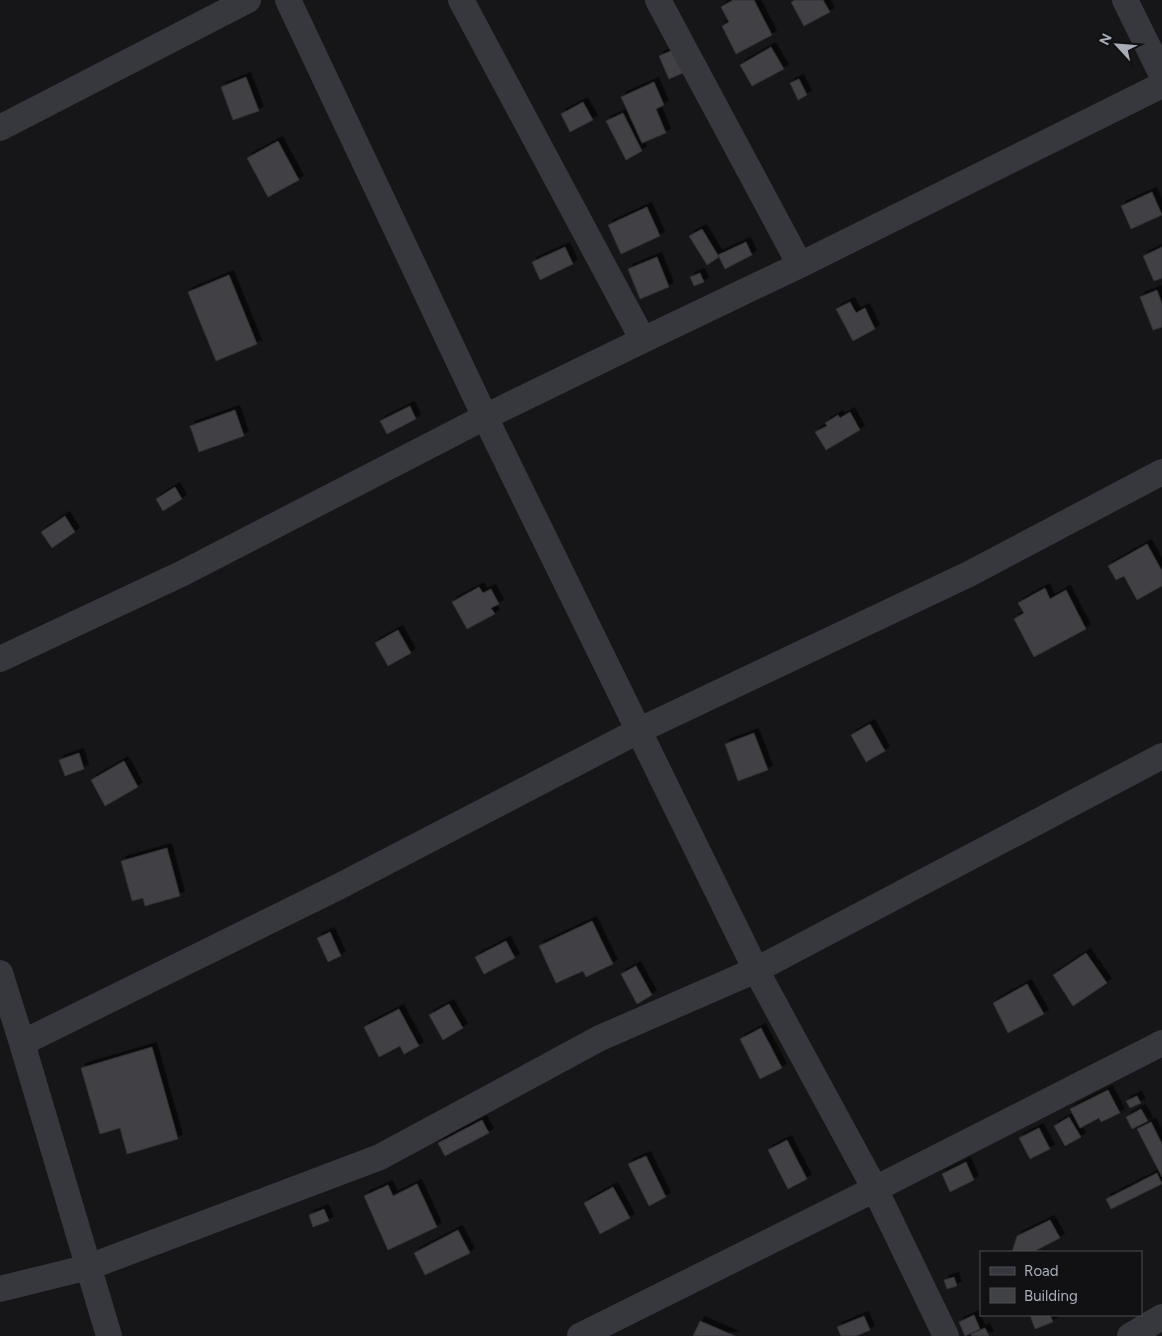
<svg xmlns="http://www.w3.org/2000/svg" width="1162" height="1336" viewBox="0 0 1162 1336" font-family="Figtree,sans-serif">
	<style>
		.building { fill: #404145; stroke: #303034; filter: url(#shadow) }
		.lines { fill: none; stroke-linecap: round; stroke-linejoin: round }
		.minor { stroke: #37383d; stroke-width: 26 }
	</style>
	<defs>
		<filter id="shadow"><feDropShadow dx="4.5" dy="-4.5" stdDeviation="0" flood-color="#0009"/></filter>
	</defs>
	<rect width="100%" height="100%" fill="#161618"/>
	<path class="building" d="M733,0H754L772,35L736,54L722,26L729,22L721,7Z
		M795,0H823L830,12L804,26L791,2Z
		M771,47L784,69L752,86L740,65Z
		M673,50L683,73L669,79L659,56Z
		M246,77L259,111L233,120L221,87Z
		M799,79L807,95L798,100L790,83Z
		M654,82L664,105L656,109L666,133L642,143L621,97Z
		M583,102L593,120L570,132L561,114Z
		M623,113L642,151L626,160L606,121Z
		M278,141L299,180L268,197L247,158Z
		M1152,192L1162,215L1131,229L1121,206Z
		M647,207L660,236L621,254L608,225Z
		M702,229L719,257L707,265L689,236Z
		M746,242L752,255L725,269L718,255Z
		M565,247L573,264L540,280L532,262Z
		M1162,247V278L1154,281L1143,256Z
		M657,257L669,287L640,299L628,269Z
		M700,273L704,282L694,286L690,277Z
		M229,275L257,344L216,361L188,292Z
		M1157,290L1162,304V327L1153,330L1140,297Z
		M850,302L856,313L865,308L875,329L853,341L836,309Z
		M410,406L416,419L387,434L380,421Z
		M235,410L244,436L199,452L190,426Z
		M850,412L860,430L826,450L815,432L827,426L825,423L838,415L840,418Z
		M175,487L182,499L163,511L156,499Z
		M65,516L75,532L52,548L41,532Z
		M1147,544L1162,571V586L1137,600L1124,576L1116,580L1108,566Z
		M479,587L483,593L491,589L499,604L491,608L495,614L467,629L452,602Z
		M1045,588L1050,599L1066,590L1086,629L1034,657L1014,619L1024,613L1018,603Z
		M398,630L411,653L388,666L375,643Z
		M870,724L885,751L866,762L851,735Z
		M754,733L768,770L738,781L725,744Z
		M79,753L84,769L65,776L59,760Z
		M124,761L138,787L105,806L91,780Z
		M167,848L180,896L145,906L143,898L132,901L121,861Z
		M592,921L613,964L586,977L583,971L556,983L539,946Z
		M330,932L341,956L328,962L317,938Z
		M506,941L515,958L484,974L475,957Z
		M1086,953L1107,983L1073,1006L1053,975Z
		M636,966L652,995L637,1004L621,974Z
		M1027,984L1044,1014L1008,1033L993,1003Z
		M449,1004L463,1028L443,1040L429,1015Z
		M399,1009L419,1046L404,1054L400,1046L379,1057L364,1027Z
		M761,1028L782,1068L760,1079L740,1039Z
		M152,1047L178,1139L127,1154L120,1128L100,1134L81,1068Z
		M1108,1090L1120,1113L1101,1122L1099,1118L1080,1128L1070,1109Z
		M1137,1096L1141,1103L1130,1108L1126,1101Z
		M1141,1109L1148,1121L1132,1129L1126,1117Z
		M1069,1117L1081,1137L1065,1146L1054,1126Z
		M482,1120L489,1133L445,1156L438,1143Z
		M1151,1122L1162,1144V1177L1137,1129Z
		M1039,1128L1050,1149L1030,1159L1019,1138Z
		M787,1140L807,1179L788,1189L768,1150Z
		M646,1156L666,1197L649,1206L628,1164Z
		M966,1162L974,1180L950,1192L942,1174Z
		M1157,1173L1162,1184L1111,1209L1106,1199Z
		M417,1184L437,1227L388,1250L364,1196L388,1185L393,1196Z
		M613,1187L630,1218L600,1234L584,1203Z
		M324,1209L329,1221L313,1227L309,1215Z
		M1050,1220L1060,1238L1033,1252H1012L1017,1236Z
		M458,1230L470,1253L425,1275L414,1253Z
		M954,1277L957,1286L947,1289L944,1280Z
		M974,1315L980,1329L965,1336L959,1322Z
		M1030,1315H1050L1053,1322L1035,1329Z
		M864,1316L870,1330L856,1336H841L837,1327Z
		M700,1321L735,1336H693Z
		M985,1328L989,1336H972L971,1334Z"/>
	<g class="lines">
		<path class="minor" d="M288,0L485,417L756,970L875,1189L946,1336
			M461,0L643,340
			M658,0L800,265
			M1125,0L1162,75
			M0,128L248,0
			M0,659L181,574L485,417L643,340L800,265L1162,85
			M0,973L22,1043L109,1336
			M22,1043L338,887L638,731L969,574L1162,472
			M0,1289L89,1267L380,1157L600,1038L756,970L1162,756
			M580,1336L875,1189L1162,1043
			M1130,1336L1162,1317"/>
	</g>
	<rect x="980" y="1251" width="162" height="65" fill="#111113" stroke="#4d4f55"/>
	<rect x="990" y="1267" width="25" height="8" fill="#37383d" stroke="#4d4f55"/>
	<text x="1024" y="1276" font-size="15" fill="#a8adb8">Road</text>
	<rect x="990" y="1288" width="25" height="15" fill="#404145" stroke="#4d4f55"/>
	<text x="1024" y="1301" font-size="15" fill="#a8adb8">Building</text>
	<g transform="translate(1117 45) rotate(296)" stroke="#111113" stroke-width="4" paint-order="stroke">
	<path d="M0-4L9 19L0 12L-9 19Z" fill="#a8adb8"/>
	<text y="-8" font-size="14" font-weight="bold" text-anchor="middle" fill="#a8adb8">N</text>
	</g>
</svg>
